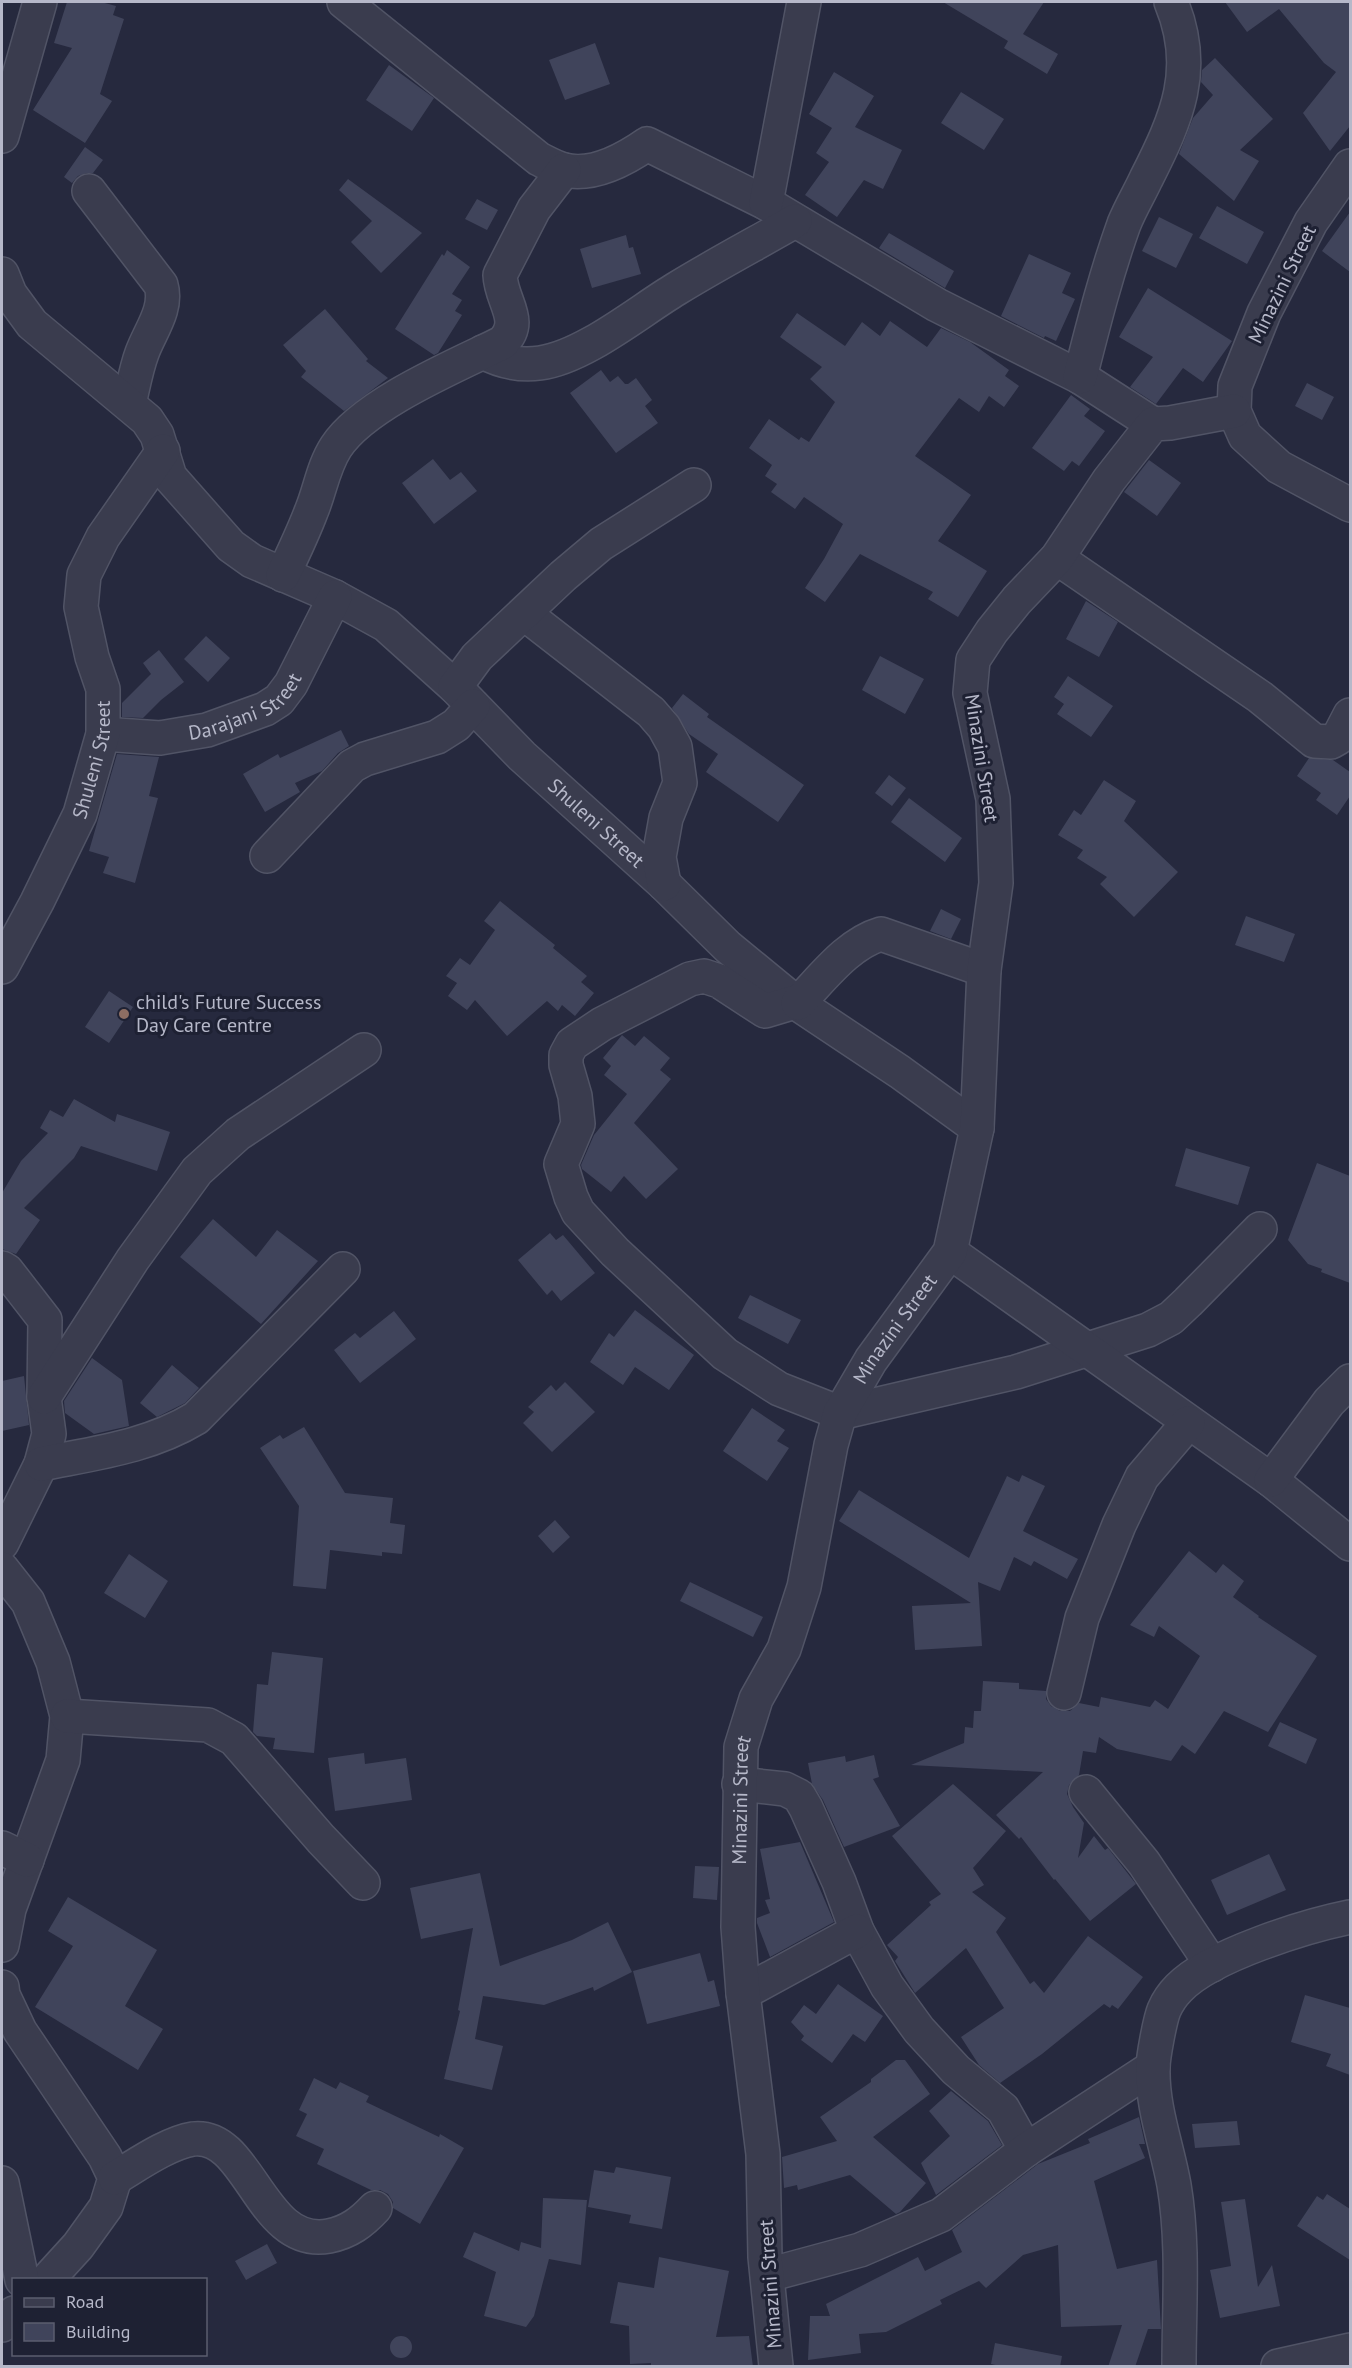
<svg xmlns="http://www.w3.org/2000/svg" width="1352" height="2368" viewBox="0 0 1352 2368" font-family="'PT Sans',sans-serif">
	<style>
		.building { fill: #40445b }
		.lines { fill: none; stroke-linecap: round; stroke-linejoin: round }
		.minor-casing { stroke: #515466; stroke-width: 36 }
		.minor { stroke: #3a3c4e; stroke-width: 33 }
		.education-dot { fill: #8d6e63; stroke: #1e2133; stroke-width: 2 }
		.labels { text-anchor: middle; stroke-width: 6; stroke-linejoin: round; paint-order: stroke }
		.street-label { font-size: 20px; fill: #b6b8c9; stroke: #1e2133 }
		.poi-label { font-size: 20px; fill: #b6b8c9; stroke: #1e2133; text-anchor: start }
	</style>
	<rect width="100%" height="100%" fill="#26293e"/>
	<path class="building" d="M67,2H101L116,6L113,15L124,19L100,94L112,101L85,143L33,110L72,48L54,43Z
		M943,2H1044L1023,34L1058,54L1047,74L1004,48L1008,41Z
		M1225,2H1350V126L1330,151L1303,113L1336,72L1324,63L1279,9L1247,32Z
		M595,43L610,84L565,100L549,60Z
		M1215,58L1273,119L1240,150L1259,161L1234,201L1179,154L1193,118L1213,95L1201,82L1202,70Z
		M389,65L434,98L412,131L366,100Z
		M834,72L874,96L855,127L902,150L883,189L864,180L837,217L805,195L829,162L816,153L832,128L809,114Z
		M961,92L1004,119L984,150L941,123Z
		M85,147L103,160L93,173H86L78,176L72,183L64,177Z
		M348,179L422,233L381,273L351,242L372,221L339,190Z
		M477,199L498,210L487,230L465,219Z
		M1217,206L1264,232L1247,264L1199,238Z
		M1350,212V272L1322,251Z
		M1159,217L1193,234L1176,268L1142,251Z
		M889,233L954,271L945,288L879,248Z
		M626,235L629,248L633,247L641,274L592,288L580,249Z
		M447,250L470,267L452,294L462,300L455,311L462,315L438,353L434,355L395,329L442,254L444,256Z
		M1029,254L1071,273L1062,293L1075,299L1056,341L1045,336L1044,338L1001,316Z
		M1148,288L1232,341L1203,382L1183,368L1156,404L1130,387L1153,357L1119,337Z
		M325,309L368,359L366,361L388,378L344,411L301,377L306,371L283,345Z
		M797,313L845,346L862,322L880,336L890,321L927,347L941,328L970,342L1009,370L1005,376L1019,386L1004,407L989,396L979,412L959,398L915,456L971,495L938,541L987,571L958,617L928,599L933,592L860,554L825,602L805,588L824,559L843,524L804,497L795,509L771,492L777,484L765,476L772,465L749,448L769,419L799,440L801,437L809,442L835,402L810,379L822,367L780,337Z
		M601,370L610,382L618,376L625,384H628L636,378L652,400L645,406L658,423L616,453L570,393Z
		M1307,383L1334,397L1322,420L1295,406Z
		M1071,395L1090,409L1084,416L1105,431L1079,466L1072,461L1064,471L1032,448Z
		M433,459L450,480L461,472L477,491L434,524L402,483Z
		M1149,460L1181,483L1157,516L1124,492Z
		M1086,601L1118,622L1099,657L1066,639Z
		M206,636L230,658L208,682L184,659Z
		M159,650L184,682L161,700L143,718L122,717V703L151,674L143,663Z
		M880,656L924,679L905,714L862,690Z
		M1068,676L1113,706L1091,737L1057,714L1064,704L1054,697Z
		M683,694L709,714L707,717L804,785L778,822L706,772L718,754L689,734L672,708Z
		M341,730L349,746L338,753L322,771L295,783L300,792L265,812L243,774L278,754L280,758Z
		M117,754L159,757L149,796L158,798L135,883L103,873L109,857L89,851Z
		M1309,758L1333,760L1350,772V796L1337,815L1316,800L1321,793L1297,776Z
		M889,775L906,788L892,806L875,793Z
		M1104,780L1136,801L1124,821L1178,872L1134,917L1100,884L1107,877L1077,858L1083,850L1058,835L1074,810L1081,815Z
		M909,798L962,838L945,862L891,822Z
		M500,901L555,945L553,948L587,976L581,982L594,993L575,1016L562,1005L558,1011L547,1001L507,1036L475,1000L467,1010L448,996L457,983L446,976L460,958L470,965L495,930L484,921Z
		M941,909L961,919L951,939L930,931Z
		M1246,916L1295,934L1284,962L1235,945Z
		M109,991L133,1007L109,1043L85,1027Z
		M622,1035L635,1046L644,1036L670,1058L660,1070L671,1079L634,1123L678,1169L646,1199L624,1176L611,1192L582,1169L581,1165L594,1135L627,1094L604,1075L611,1066L603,1058Z
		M74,1099L115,1122L117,1114L170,1132L157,1171L81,1146L74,1158L24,1208L40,1220L16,1254L2,1249V1193L21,1161L48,1133L40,1128L50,1110L63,1117Z
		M1186,1148L1250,1167L1238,1205L1175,1186Z
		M1317,1163L1350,1176V1283L1321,1272L1322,1269L1308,1264L1288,1240Z
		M213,1219L256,1257L277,1230L318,1261L261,1324L180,1257Z
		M550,1233L556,1240L563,1235L595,1273L561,1301L552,1290L547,1295L518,1260Z
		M750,1295L801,1320L788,1344L738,1318Z
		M635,1310L694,1355L669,1390L635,1367L623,1385L590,1362L609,1333L614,1337Z
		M394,1311L416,1339L360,1383L334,1350L355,1333L360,1338Z
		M92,1358L122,1380L129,1426L94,1434L65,1413L64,1401Z
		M172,1365L199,1388L185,1403L157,1417L140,1403Z
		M24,1376L29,1425L2,1431V1381Z
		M565,1382L595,1412L552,1452L523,1423L534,1412L528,1407L551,1385L556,1391Z
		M752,1408L785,1430L777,1441L789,1448L767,1481L723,1451Z
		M304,1427L345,1493L393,1498L390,1523L405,1525L402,1554L382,1552V1556L330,1550L326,1589L293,1586L299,1506L260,1448L280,1435L283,1439Z
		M1022,1475L1045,1486L1023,1531L1078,1559L1067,1579L1034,1561L1031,1566L1014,1557L1000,1591L978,1582L982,1646L915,1650L912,1606L971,1603L839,1521L859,1490L969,1558L1007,1476L1019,1482Z
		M555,1520L570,1537L553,1553L538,1536Z
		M1189,1551L1216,1573L1223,1564L1244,1581L1233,1597L1259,1616L1258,1617L1317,1656L1268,1732L1224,1711L1195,1754L1182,1745L1171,1761L1117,1749L1099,1737L1096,1753L1083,1751L1079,1775L1069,1785L1067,1794L1073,1807L1084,1823L1078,1858L1094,1836L1105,1850L1108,1848L1136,1884L1090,1921L1055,1879L1054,1880L1021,1837L1019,1839L996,1815L1043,1772L911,1765L964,1743L965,1727L973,1728L974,1711H981L983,1681L1019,1683V1689L1046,1691V1699L1051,1706L1060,1711H1070L1079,1703L1099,1707L1101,1697L1150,1707L1155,1700L1168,1709L1200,1656L1159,1626L1154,1637L1130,1625Z
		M129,1554L168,1581L145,1618L104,1593Z
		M690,1582L763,1617L753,1637L680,1601Z
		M272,1652L323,1658L314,1753L273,1749L275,1738L257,1736L253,1732L257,1684L268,1685Z
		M1280,1722L1317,1739L1306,1764L1268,1746Z
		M364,1753L365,1764L406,1758L412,1800L335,1811L328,1758Z
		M874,1755L879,1777L873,1779L900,1826L844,1847L823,1800L812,1784L808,1763L845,1756L846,1762Z
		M953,1784L1006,1831L973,1868L984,1885L972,1892L1006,1918L996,1932L1030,1984L1034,1981L1044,1993L1088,1936L1143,1977L1118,2009L1112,2005L1110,2008L1104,2004L1042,2054L1000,2083L979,2065L961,2037L1004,2008L966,1948L915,1993L895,1961L898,1957L887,1945L931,1905L929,1902L941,1894L892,1836Z
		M800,1842L834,1922L770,1957L757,1923V1918L770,1913L765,1900L770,1899L760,1849Z
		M1269,1854L1286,1890L1227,1915L1211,1880Z
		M695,1866L719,1867L717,1900L693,1898Z
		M480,1873L500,1966L572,1940L608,1922L632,1972L594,1991L593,1987L544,2005L483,1996L475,2039L503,2046L492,2090L444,2079L460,2011L458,2010L473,1928L421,1939L410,1888Z
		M68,1897L157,1950L125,2006L163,2029L138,2070L35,2007L73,1946L48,1931Z
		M700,1953L708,1982L714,1980L720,2006L647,2024L633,1971Z
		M838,1984L883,2016L865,2042L853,2034L832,2063L801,2040L804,2036L791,2022L804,2005L816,2014Z
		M1305,1995L1350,2008V2075L1326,2066L1331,2054L1291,2042Z
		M896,2060H905L930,2094L873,2137L926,2183L900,2212L896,2214L850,2175L798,2190L797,2185L784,2188L782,2157L837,2141L820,2117L871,2082V2079Z
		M314,2078L336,2089L340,2082L369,2096L366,2102L439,2137L440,2134L464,2148L420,2224L393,2208V2202L388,2194L380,2190H371L317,2164L324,2149L296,2136L307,2114L299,2110Z
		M951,2091L988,2121L1002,2145L936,2195L921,2163L950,2136L929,2111Z
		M1139,2117L1145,2144H1139L1145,2158L1094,2181L1117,2269L1157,2260L1161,2329H1148L1135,2367H1108L1122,2325L1061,2327L1058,2245L1023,2255L986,2288L979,2281L940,2300L942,2304L886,2332L859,2334L861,2353L808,2360L810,2316H830L826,2304L918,2257L925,2271L962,2252L952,2230L1038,2164L1090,2143L1088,2139Z
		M1237,2121L1240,2145L1195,2148L1192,2124Z
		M616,2167L671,2177L662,2229L629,2223L631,2215L588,2207L594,2170L614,2173Z
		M1327,2194L1350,2209V2260L1297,2226L1317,2196L1323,2200Z
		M543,2198L587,2200L581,2265L549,2259L534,2316L526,2327L484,2316L496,2272L463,2257L474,2232L519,2251L521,2242L541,2248Z
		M1245,2199L1258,2287L1272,2265L1280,2306L1220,2318L1210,2270L1231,2266L1221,2202Z
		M267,2244L277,2263L246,2280L235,2261Z
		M659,2257L729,2271L716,2337L749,2336L753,2367H651V2363L630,2364L629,2326L610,2323L618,2282L654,2288Z
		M390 2347a11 11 0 1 1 22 0a11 11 0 1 1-22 0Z
		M995,2343L1062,2356L1060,2367H1004L991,2364Z"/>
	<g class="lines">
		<g class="minor-casing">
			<g id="minor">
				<path d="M344,2L539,159C547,163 556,168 564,170C593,177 624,160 647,144L766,203L937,305L1080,377L1153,424"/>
				<path d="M2,136L40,2"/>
				<path d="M1350,166L1311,222L1264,313L1235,386L1234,411L1245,436L1279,467L1350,505"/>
				<path d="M89,191L161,285C168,309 150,331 142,353C136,369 133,387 129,404"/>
				<path d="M766,203L804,2"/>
				<path id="s1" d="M2,274L10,294L32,324L147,420L157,435L170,477L231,546L252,561L335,597L386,625L455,687L522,756L664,884L728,947L795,1002L900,1072L977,1128"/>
				<path d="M483,352C502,362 519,366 540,363C584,357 638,312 676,289C715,265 755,244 795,221"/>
				<path d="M1080,377C1093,326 1106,274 1124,224C1130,209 1139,194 1146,179C1177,118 1199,69 1171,2"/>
				<path d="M1057,558L1260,697L1314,741L1331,742L1338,738L1350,715"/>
				<path d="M283,575C293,554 303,533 311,512C320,491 323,467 336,447C364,404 455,366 502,343C525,321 501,302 500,275L534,209L564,170"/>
				<path d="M525,614L651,712L664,727L675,747L680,783L666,818L659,857L664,884"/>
				<path d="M455,687L477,657L563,576L601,544L694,485"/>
				<path id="s2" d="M103,734L160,738L207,730L265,709L279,700L291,684L335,597"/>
				<path d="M267,856L352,766L365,759L437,737L456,725L473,706"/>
				<path id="s3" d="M2,967L37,902L80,814L103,734V689L92,657L81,607L84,575L103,537L163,451"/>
				<path d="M795,1002L765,1011L719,981L704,976L690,979L602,1024L572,1044L566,1055V1065L575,1096L578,1124L561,1164L571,1197L578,1212L615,1252L725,1354L779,1389L840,1413L1016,1372L1148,1330L1171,1318L1188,1302L1260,1229"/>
				<path d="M798,1003C822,979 847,944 881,934L984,970"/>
				<path d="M950,1252L1271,1480L1350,1544"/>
				<path d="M2,1268L7,1271L45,1320L44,1397L49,1434L41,1464L2,1543"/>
				<path d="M44,1397L133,1259L197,1171L238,1134L364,1050"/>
				<path d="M41,1464C95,1453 148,1447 196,1418L343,1269"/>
				<path d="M1271,1480L1329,1402L1350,1381"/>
				<path d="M2,1569L28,1602L53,1662L67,1716L63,1760L9,1909L2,1945"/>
				<path d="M1064,1693L1082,1618L1119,1525L1142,1477L1188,1423"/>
				<path d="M67,1716L208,1725L234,1739L321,1839L363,1883"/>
				<path d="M739,1784L785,1789L799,1796L806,1808L839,1882L857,1931L887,1986L919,2030L956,2070L1003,2109L1026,2150"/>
				<path d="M1086,1792L1144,1863L1212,1965"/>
				<path d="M2,1848L27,1860"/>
				<path d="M2,1987L3,1995L20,2031L105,2157L115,2178L106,2207L78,2246L47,2280"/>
				<path d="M743,1993L857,1931"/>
				<path d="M115,2178C137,2165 168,2143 193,2139C250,2132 260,2249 329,2236C349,2232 362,2222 375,2208"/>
				<path d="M2,2183L22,2280"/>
				<path d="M768,2275L860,2250L941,2215L1026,2150L1153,2067"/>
				<path d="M2,2325L14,2313"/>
				<path id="s4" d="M776,2366L765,2257L763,2154L743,1993L738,1927L741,1747L756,1699L784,1649L804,1587L831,1445L840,1413L871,1360L950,1252L977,1128L984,970L996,883L993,799L970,693L973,660L992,631L1017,600L1057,558L1109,480L1153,424L1170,423L1234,411"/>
				<path d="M1179,2366C1179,2307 1184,2244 1174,2185C1167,2146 1152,2108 1153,2068C1153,2057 1160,2020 1164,2010C1167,2003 1174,1993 1179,1988C1211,1955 1306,1926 1350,1917"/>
				<path d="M1278,2366L1350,2350"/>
			</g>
		</g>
		<use href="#minor" class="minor"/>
	</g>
	<circle class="education-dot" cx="124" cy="1014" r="6"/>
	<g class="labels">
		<g class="street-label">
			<text transform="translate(1282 284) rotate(-64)" y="7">Minazini Street</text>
			<text dy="7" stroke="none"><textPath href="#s2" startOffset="150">Darajani Street</textPath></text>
			<text dy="7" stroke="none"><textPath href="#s3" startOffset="228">Shuleni Street</textPath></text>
			<text transform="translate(982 758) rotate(81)" y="7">Minazini Street</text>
			<text dy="7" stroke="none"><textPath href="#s1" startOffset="826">Shuleni Street</textPath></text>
			<text dy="7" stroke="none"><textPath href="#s4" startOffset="1072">Minazini Street</textPath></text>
			<text dy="7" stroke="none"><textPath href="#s4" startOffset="568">Minazini Street</textPath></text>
			<text transform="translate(770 2284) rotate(-94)" y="7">Minazini Street</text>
		</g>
		<g class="poi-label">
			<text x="136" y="1009">child's Future Success<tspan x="136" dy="23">Day Care Centre</tspan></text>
		</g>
	</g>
	<rect width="1352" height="2368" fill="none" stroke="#b6b8c9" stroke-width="6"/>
	<rect x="12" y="2278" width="195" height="78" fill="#1e2133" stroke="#5b5d6f" stroke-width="1.5"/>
	<rect x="24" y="2298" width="30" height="9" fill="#3a3c4e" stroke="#5b5d6f" stroke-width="1.5"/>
	<text x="66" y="2308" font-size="18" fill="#b6b8c9">Road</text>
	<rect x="24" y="2323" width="30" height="18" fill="#40445b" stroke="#5b5d6f" stroke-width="1.5"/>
	<text x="66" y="2338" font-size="18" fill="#b6b8c9">Building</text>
</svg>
